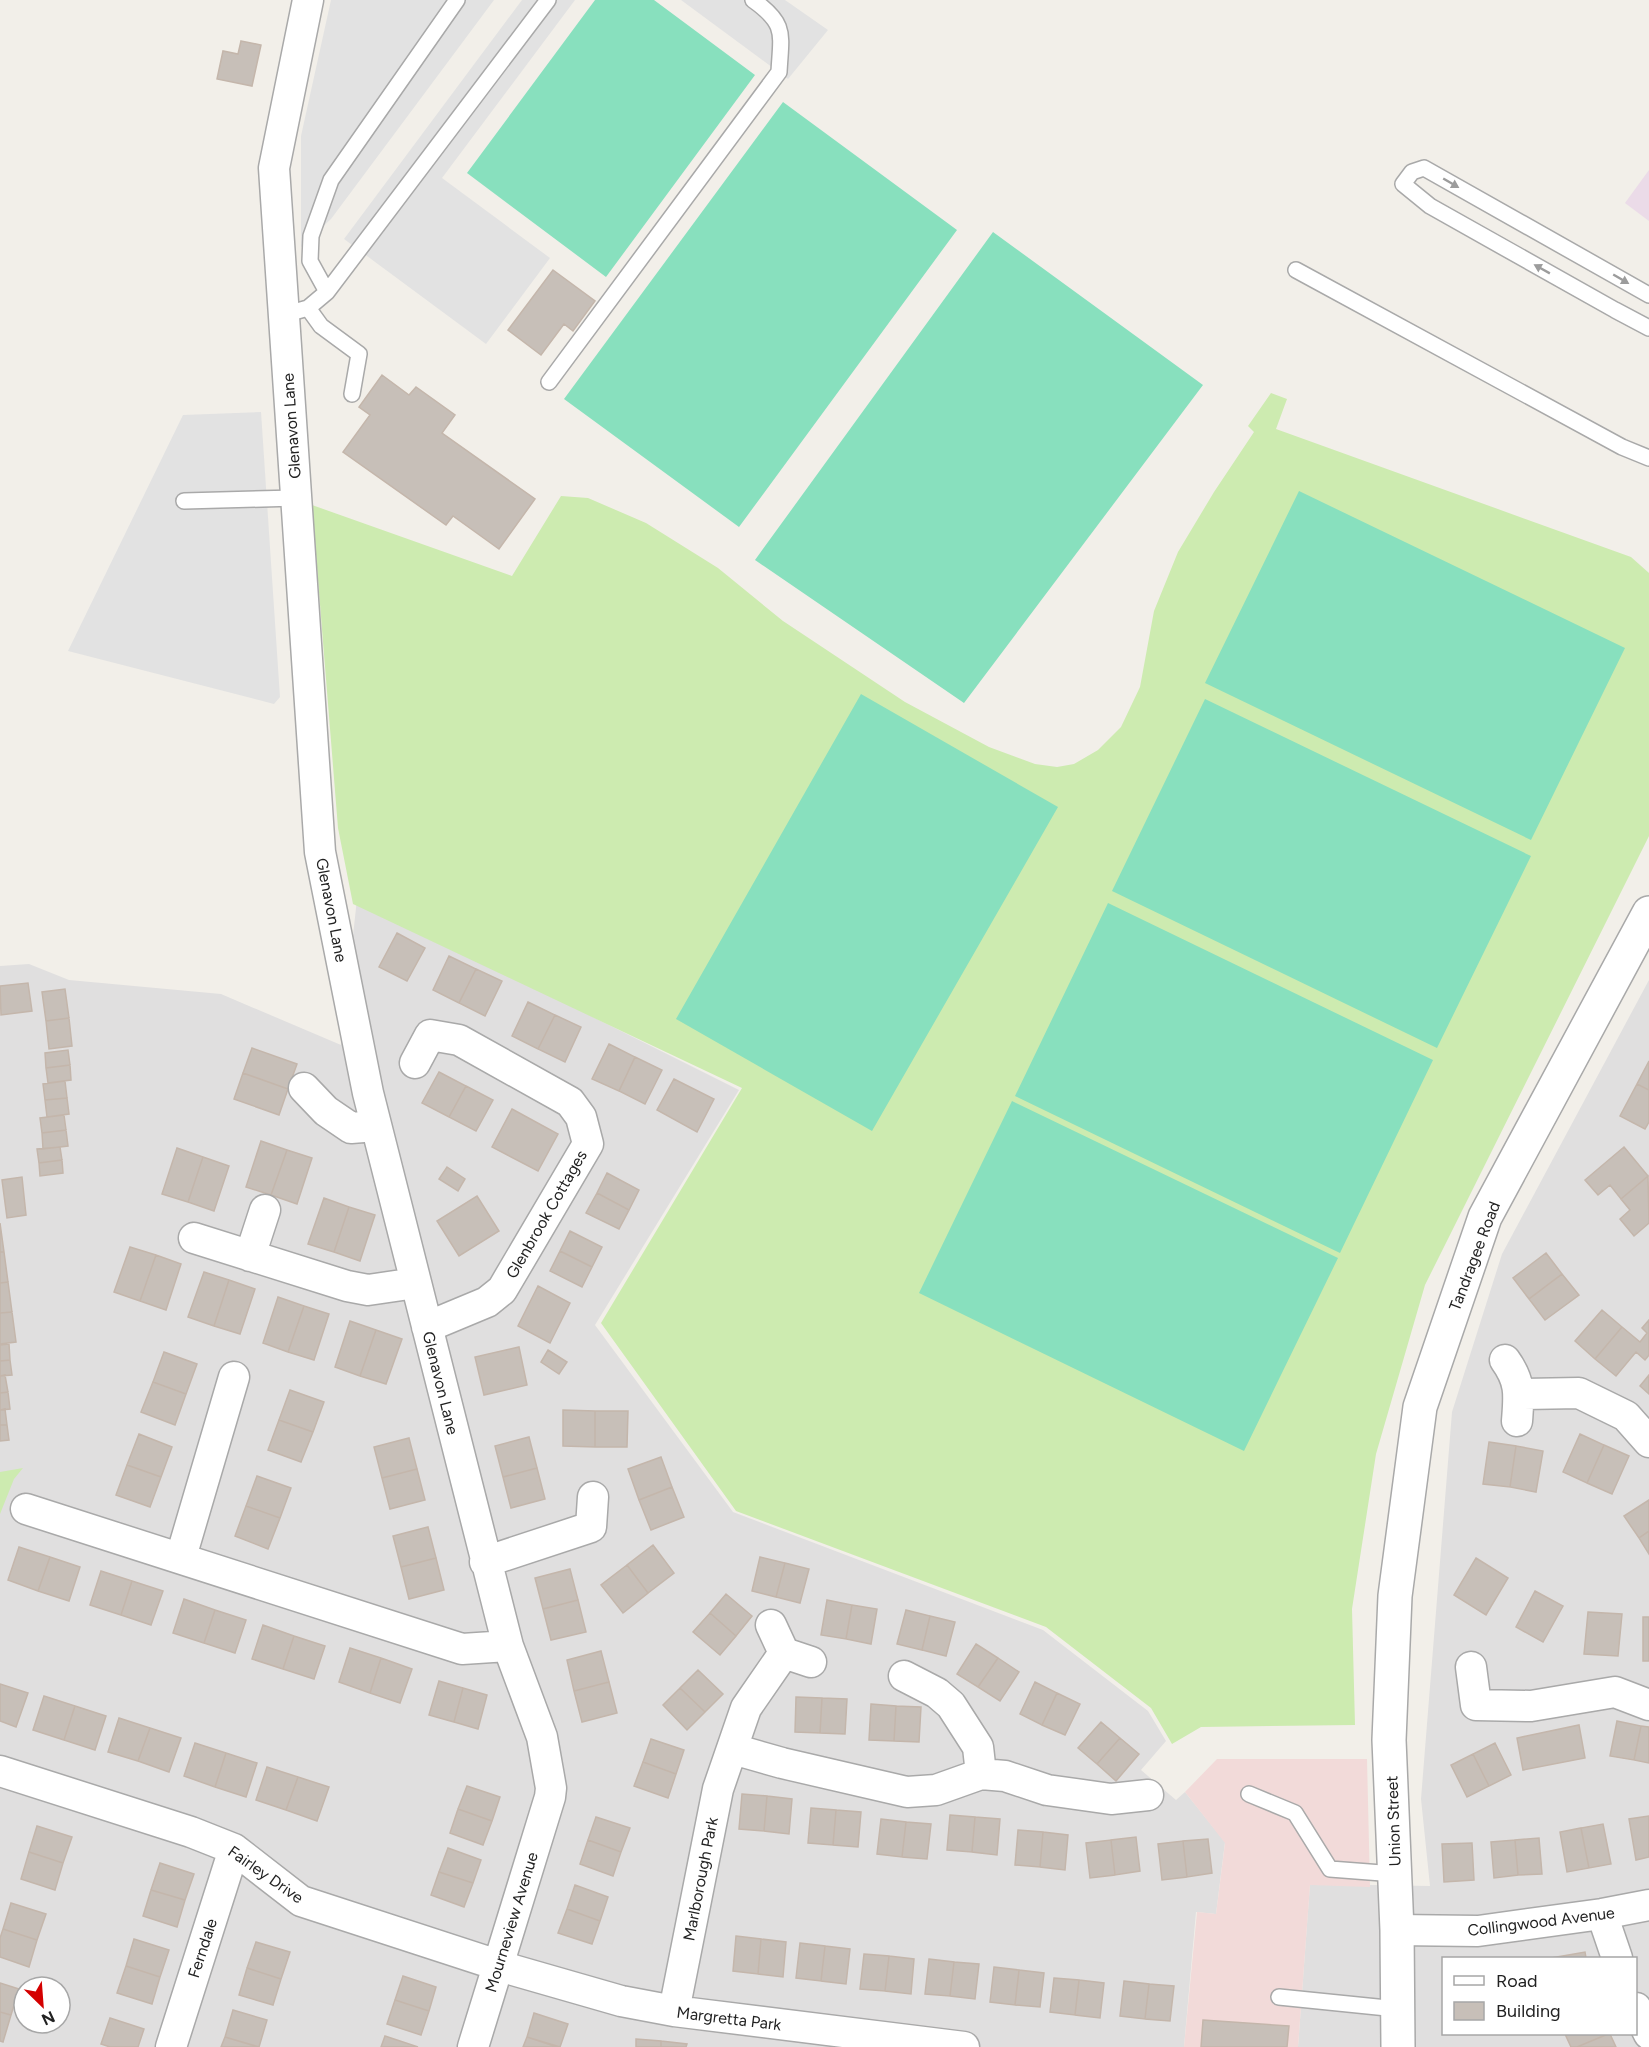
<svg xmlns="http://www.w3.org/2000/svg" width="1649" height="2047" viewBox="0 0 1649 2047" font-family="Figtree,sans-serif">
	<style>
		.residential { fill: #e0dfdf; fill-rule: evenodd }
		.commercial { fill: #f2dad9 }
		.industrial { fill: #ebdbe8 }
		.grass { fill: #cdebb0 }
		.pitch { fill: #88e0be }
		.parking { fill: #e2e2e2 }
		.building { fill: #c7bfb8; stroke: #c4b6ab; stroke-width: 1.5 }
		.lines { fill: none; stroke-linecap: round; stroke-linejoin: round }
		.service-casing { stroke: #a9a9a9; stroke-width: 18 }
		.minor-casing { stroke: #a9a9a9; stroke-width: 33 }
		.tertiary-casing { stroke: #a9a9a9; stroke-width: 36 }
		.service { stroke: #fff; stroke-width: 15 }
		.minor { stroke: #fff; stroke-width: 30 }
		.tertiary { stroke: #fff; stroke-width: 33 }
		.oneway { fill: #9c9c9c }
		.labels { text-anchor: middle; stroke-width: 6; stroke-linejoin: round; paint-order: stroke }
		.street-label { font-size: 16px; fill: #222; stroke: #fff }
	</style>
	<rect width="100%" height="100%" fill="#f2efe9"/>
	<path class="residential" d="M357,899L739,1090L595,1325L733,1512L1043,1630L1148,1711L1166,1741L1141,1770L1176,1800L1185,1792L1225,1842L1216,1914L1196,1912L1184,2047H0V966L29,964L69,980L221,994L341,1045ZM24,1987H60V2023H24Z
		M1649,980V2047H1298L1310,1884L1430,1886L1421,1799L1452,1412L1502,1254ZM1444,1958H1636V2034H1444Z"/>
	<path class="commercial" d="M1217,1759H1367L1370,1887L1310,1885L1298,2047H1184L1197,1912L1216,1914L1225,1843L1185,1792Z"/>
	<path class="industrial" d="M1649,170V221L1625,203Z"/>
	<path class="grass" d="M1271,393L1287,399L1276,429L1631,557L1649,573V836L1425,1285L1376,1454L1352,1609L1355,1725L1201,1727L1172,1744L1151,1708L1046,1627L736,1511L601,1323L742,1088L353,904L338,828L312,505L512,576L561,496L588,498L646,523L718,568L783,621L905,702L989,747L1035,764L1057,767L1074,764L1098,750L1121,727L1140,687L1154,611L1178,552L1214,492L1254,432L1248,426Z
		M23,1468L14,1479L0,1514V1472Z"/>
	<path class="pitch" d="M595,0H654L755,75L606,277L467,173Z
		M783,102L957,230L739,527L564,399Z
		M993,232L1203,385L964,703L755,560Z
		M1299,491L1625,648L1531,840L1205,683Z
		M861,694L1058,807L872,1131L676,1019Z
		M1205,699L1531,856L1437,1048L1112,891Z
		M1108,903L1433,1060L1340,1253L1015,1096Z
		M1012,1101L1338,1258L1244,1451L919,1293Z"/>
	<path class="parking" d="M331,0H494L331,219L301,247V136Z
		M522,0H575L442,178L550,258L486,344L344,239Z
		M681,0H785L828,30L788,79Z
		M261,412L280,697L274,704L68,651L183,415Z"/>
	<path class="building" d="M241,41L261,45L252,86L217,79L223,51L238,54Z
		M553,270L595,301L573,331L564,324L541,355L508,330Z
		M382,375L409,395L416,387L455,415L442,433L535,499L499,549L453,516L446,525L343,452L370,415L359,407Z
		M397,933L425,948L407,981L379,967Z
		M449,956L476,969L459,1003L433,990Z
		M476,969L502,981L485,1016L459,1003Z
		M28,983L32,1011L1,1015L0,986Z
		M65,989L69,1018L46,1021L42,992Z
		M528,1002L555,1015L538,1049L512,1036Z
		M555,1015L581,1027L565,1062L538,1049Z
		M69,1018L72,1046L49,1049L46,1021Z
		M609,1044L635,1057L619,1091L592,1079Z
		M252,1048L297,1064L288,1089L243,1073Z
		M68,1050L70,1065L46,1068L45,1053Z
		M635,1057L662,1070L645,1104L619,1091Z
		M1649,1061V1090L1637,1084Z
		M70,1065L71,1080L48,1083L46,1068Z
		M439,1072L466,1086L449,1117L422,1103Z
		M243,1073L288,1089L279,1115L234,1099Z
		M674,1079L714,1099L697,1132L657,1110Z
		M65,1081L67,1098L45,1100L43,1084Z
		M1637,1084L1649,1090V1122L1645,1129L1620,1116Z
		M466,1086L493,1100L476,1131L449,1117Z
		M67,1098L69,1114L47,1117L45,1100Z
		M512,1109L558,1134L538,1171L492,1147Z
		M64,1115L66,1130L42,1133L40,1118Z
		M66,1130L68,1146L43,1149L42,1133Z
		M261,1141L287,1150L271,1195L246,1187Z
		M60,1147L62,1160L39,1163L37,1149Z
		M1624,1147L1648,1176L1621,1199L1610,1185L1598,1195L1585,1180Z
		M177,1148L203,1157L188,1202L162,1194Z
		M287,1150L312,1158L297,1204L271,1195Z
		M203,1157L229,1166L214,1211L188,1202Z
		M62,1160L63,1173L40,1176L39,1163Z
		M447,1167L465,1179L458,1191L439,1179Z
		M607,1173L639,1190L629,1210L597,1193Z
		M1648,1176L1649,1223L1634,1236L1620,1219L1630,1210L1621,1199Z
		M22,1177L26,1215L7,1218L2,1180Z
		M597,1193L629,1210L619,1229L586,1213Z
		M477,1196L499,1231L459,1256L437,1221Z
		M324,1198L349,1207L334,1252L308,1244Z
		M349,1207L375,1215L360,1261L334,1252Z
		M0,1223L4,1252H0Z
		M570,1231L602,1247L592,1267L560,1251Z
		M130,1247L156,1255L140,1301L114,1292Z
		M560,1251L592,1267L582,1287L550,1271Z
		M0,1252H4L8,1282L0,1283Z
		M1546,1253L1562,1274L1529,1299L1513,1278Z
		M156,1255L181,1264L166,1310L140,1301Z
		M204,1272L229,1280L214,1326L188,1317Z
		M1562,1274L1579,1295L1545,1320L1529,1299Z
		M229,1280L255,1289L240,1334L214,1326Z
		M8,1282L12,1312L0,1313V1283Z
		M538,1286L570,1303L550,1343L518,1326Z
		M278,1297L304,1306L288,1352L263,1343Z
		M304,1306L329,1314L314,1360L288,1352Z
		M1602,1310L1622,1327L1595,1359L1575,1341Z
		M12,1312L16,1342L0,1344V1313Z
		M1649,1320V1355L1645,1360L1636,1352L1616,1376L1595,1359L1622,1327L1640,1342L1647,1333L1642,1328Z
		M350,1321L376,1330L360,1376L335,1367Z
		M376,1330L402,1339L386,1384L360,1376Z
		M9,1344L10,1360L0,1361V1345Z
		M519,1347L527,1385L484,1395L475,1357Z
		M548,1350L567,1362L559,1374L541,1362Z
		M164,1352L197,1364L186,1394L153,1382Z
		M10,1360L12,1375L0,1376V1361Z
		M5,1375L8,1392L0,1393V1376Z
		M1649,1375V1394L1640,1386Z
		M153,1382L186,1394L175,1425L141,1412Z
		M290,1390L324,1402L313,1432L279,1420Z
		M8,1392L10,1409L0,1410V1393Z
		M5,1409L7,1425H0V1410Z
		M563,1410L595,1411V1447L563,1446Z
		M595,1411H628L627,1447H595Z
		M279,1420L313,1432L301,1462L268,1450Z
		M0,1425H7L9,1440L0,1441Z
		M139,1434L172,1447L161,1477L127,1465Z
		M1580,1434L1604,1445L1587,1483L1563,1472Z
		M529,1437L537,1468L503,1477L495,1446Z
		M409,1438L417,1469L382,1478L374,1447Z
		M1489,1442L1516,1446L1510,1487L1483,1484Z
		M1604,1445L1629,1456L1612,1494L1587,1483Z
		M1516,1446L1543,1451L1536,1492L1510,1487Z
		M661,1457L672,1487L639,1500L628,1469Z
		M127,1465L161,1477L150,1507L116,1495Z
		M537,1468L545,1499L511,1508L503,1477Z
		M417,1469L425,1500L390,1509L382,1478Z
		M257,1476L291,1488L280,1518L246,1506Z
		M672,1487L684,1517L651,1530L639,1500Z
		M1649,1500V1531L1639,1538L1624,1516Z
		M246,1506L280,1518L268,1549L235,1536Z
		M428,1527L436,1558L401,1567L393,1536Z
		M1649,1531V1554L1639,1538Z
		M653,1545L674,1573L648,1593L627,1565Z
		M19,1547L50,1557L38,1591L8,1580Z
		M50,1557L80,1567L69,1601L38,1591Z
		M760,1557L785,1563L776,1597L752,1591Z
		M436,1558L444,1590L409,1599L401,1567Z
		M1476,1558L1508,1578L1486,1615L1454,1595Z
		M785,1563L809,1569L800,1603L776,1597Z
		M627,1565L648,1593L623,1613L601,1585Z
		M570,1569L578,1600L543,1609L535,1578Z
		M101,1571L132,1581L121,1615L90,1605Z
		M132,1581L163,1591L151,1625L121,1615Z
		M1535,1591L1563,1606L1543,1642L1516,1627Z
		M726,1594L752,1616L736,1636L710,1613Z
		M184,1599L215,1610L204,1643L173,1633Z
		M578,1600L586,1632L551,1640L543,1609Z
		M827,1600L852,1605L846,1639L821,1635Z
		M852,1605L877,1609L871,1644L846,1639Z
		M215,1610L246,1620L235,1653L204,1643Z
		M906,1610L930,1616L922,1650L897,1644Z
		M1588,1612L1622,1614L1618,1656L1584,1654Z
		M710,1613L736,1636L720,1655L693,1632Z
		M930,1616L955,1622L946,1656L922,1650Z
		M1643,1617H1649V1661H1643Z
		M263,1625L294,1636L283,1669L252,1659Z
		M294,1636L325,1646L314,1679L283,1669Z
		M976,1644L998,1658L978,1687L957,1674Z
		M350,1648L381,1658L370,1693L339,1682Z
		M601,1651L609,1682L574,1691L567,1660Z
		M381,1658L412,1669L400,1703L370,1693Z
		M998,1658L1019,1672L1000,1701L978,1687Z
		M698,1670L723,1694L705,1712L680,1688Z
		M439,1681L463,1688L454,1722L429,1715Z
		M609,1682L617,1713L582,1722L574,1691Z
		M1035,1682L1057,1693L1042,1725L1020,1714Z
		M0,1684L28,1693L16,1727L0,1721Z
		M463,1688L487,1695L478,1729L454,1722Z
		M680,1688L705,1712L687,1730L663,1705Z
		M1057,1693L1080,1704L1065,1735L1042,1725Z
		M44,1696L75,1706L64,1740L33,1730Z
		M796,1697L822,1698L820,1733L795,1732Z
		M822,1698L847,1699L845,1734L820,1733Z
		M871,1704L896,1706L894,1741L869,1740Z
		M75,1706L106,1716L95,1750L64,1740Z
		M896,1706L921,1707L919,1742L894,1741Z
		M119,1718L150,1728L138,1761L108,1752Z
		M1617,1721L1641,1726L1634,1760L1610,1756Z
		M1101,1722L1120,1738L1097,1764L1078,1748Z
		M1579,1725L1585,1758L1523,1770L1517,1738Z
		M1641,1726L1649,1727V1763L1634,1760Z
		M150,1728L181,1738L169,1772L138,1761Z
		M1120,1738L1139,1754L1116,1781L1097,1764Z
		M651,1739L684,1750L676,1774L643,1762Z
		M195,1743L226,1753L215,1787L184,1776Z
		M1495,1743L1511,1775L1489,1786L1473,1754Z
		M226,1753L257,1763L246,1797L215,1787Z
		M1473,1754L1489,1786L1467,1797L1451,1765Z
		M643,1762L676,1774L668,1798L634,1786Z
		M267,1767L298,1777L286,1810L256,1800Z
		M298,1777L329,1787L317,1821L286,1810Z
		M467,1786L500,1797L492,1821L458,1809Z
		M742,1794L767,1796L764,1831L739,1829Z
		M767,1796L792,1799L789,1834L764,1831Z
		M811,1808L836,1810L833,1845L808,1843Z
		M458,1809L492,1821L483,1845L450,1833Z
		M836,1810L861,1812L858,1847L833,1845Z
		M950,1815L975,1817L972,1852L947,1850Z
		M1649,1816V1857L1636,1860L1629,1819Z
		M596,1817L630,1828L621,1852L588,1840Z
		M975,1817L1000,1819L997,1855L972,1852Z
		M881,1819L906,1822L902,1857L877,1854Z
		M906,1822L931,1824L927,1859L902,1857Z
		M1603,1824L1611,1864L1589,1868L1581,1828Z
		M37,1826L72,1837L63,1863L29,1852Z
		M1581,1828L1589,1868L1567,1872L1560,1832Z
		M1018,1830L1043,1832L1040,1867L1015,1865Z
		M1043,1832L1068,1835L1065,1870L1040,1867Z
		M1136,1837L1140,1871L1115,1875L1111,1840Z
		M1539,1838L1542,1874L1518,1875L1515,1840Z
		M1208,1839L1212,1873L1187,1877L1183,1841Z
		M588,1840L621,1852L613,1876L580,1864Z
		M1111,1840L1115,1875L1090,1878L1086,1843Z
		M1515,1840L1518,1875L1494,1878L1491,1842Z
		M1183,1841L1187,1877L1162,1880L1158,1844Z
		M1472,1843L1474,1880L1444,1882L1442,1844Z
		M448,1848L481,1860L473,1883L439,1872Z
		M29,1852L63,1863L55,1890L21,1879Z
		M160,1863L194,1874L185,1900L151,1890Z
		M439,1872L473,1883L464,1907L431,1895Z
		M575,1885L608,1897L600,1921L567,1909Z
		M151,1890L185,1900L177,1927L143,1916Z
		M11,1903L46,1914L37,1940L3,1929Z
		M567,1909L600,1921L592,1944L558,1933Z
		M3,1929L37,1940L29,1967L0,1957V1938Z
		M736,1936L761,1939L758,1974L733,1971Z
		M134,1939L169,1950L160,1977L126,1966Z
		M761,1939L786,1942L783,1977L758,1974Z
		M256,1942L290,1952L281,1979L247,1968Z
		M800,1943L825,1946L821,1981L796,1978Z
		M825,1946L850,1949L846,1984L821,1981Z
		M1585,1952L1586,1958H1551Z
		M864,1954L889,1956L885,1991L860,1989Z
		M889,1956L914,1959L911,1994L885,1991Z
		M929,1959L954,1962L950,1996L925,1994Z
		M954,1962L979,1964L975,1999L950,1996Z
		M126,1966L160,1977L152,2004L117,1993Z
		M994,1967L1019,1970L1015,2005L990,2002Z
		M247,1968L281,1979L273,2005L239,1995Z
		M1019,1970L1044,1973L1040,2007L1015,2005Z
		M403,1976L436,1987L429,2011L395,2000Z
		M1054,1978L1079,1980L1075,2015L1050,2012Z
		M1079,1980L1104,1983L1100,2018L1075,2015Z
		M1124,1981L1149,1984L1145,2019L1120,2016Z
		M0,1983L19,1989L11,2015L0,2012Z
		M1149,1984L1174,1986L1170,2021L1145,2019Z
		M395,2000L429,2011L421,2035L387,2024Z
		M233,2010L267,2020L259,2047L225,2037Z
		M0,2012L11,2015L3,2042L0,2041Z
		M534,2013L568,2024L560,2047L527,2037Z
		M110,2018L144,2029L138,2047H110L101,2044Z
		M1203,2020L1289,2026L1287,2047H1201Z
		M1565,2034H1608L1577,2047H1571Z
		M1610,2034L1616,2047H1577L1608,2034Z
		M385,2036L418,2047H381Z
		M225,2037L258,2047H221Z
		M527,2037L557,2047H523Z
		M636,2039L661,2041V2047H636Z
		M661,2041L687,2044L686,2047H661Z"/>
	<g class="lines">
		<g class="service-casing">
			<path id="service" d="M1296,270L1622,447L1649,458
				M327,292L310,261L311,236L331,180L457,0
				M1649,295L1424,168L1412,172L1403,184L1430,206L1615,310L1649,328
				M308,308L321,326L359,354L352,394
				M283,315L308,308L327,292L548,0
				M549,382L779,72C781,34 787,24 753,0
				M184,501L296,498
				M1249,1794L1295,1813L1330,1869L1395,1874
				M1279,1997L1397,2009"/>
		</g>
		<g class="minor-casing">
			<path id="minor" d="M308,0L274,168L320,852L368,1093L508,1646L542,1737L551,1788L550,1797L473,2047
				M415,1063L430,1035L459,1040L570,1102L581,1117L588,1144L502,1290L487,1302L427,1327
				M304,1088L326,1111L351,1128L376,1126
				M194,1238L347,1286L368,1290L416,1283
				M250,1256L265,1210
				M1505,1360C1521,1382 1519,1395 1517,1421
				M1519,1394L1579,1393L1626,1416L1649,1442
				M26,1509L462,1649L508,1646
				M181,1557L234,1377
				M485,1562L591,1527L593,1497
				M771,1625L784,1653L811,1662
				M1471,1667L1476,1705L1531,1706L1615,1692L1649,1705
				M904,1676L937,1693L951,1705L978,1747L981,1774
				M733,1749L782,1763L907,1792L936,1790L981,1774L1005,1776L1047,1790L1111,1799L1148,1795
				M0,1771L191,1832L234,1849L301,1901L513,1970L621,2001L674,2011L964,2047
				M1602,1914L1617,1958
				M1397,1930L1478,1931L1602,1914L1649,1905
				M1636,2008L1649,2034
				M674,2011L718,1789L746,1708L784,1653
				M171,2047L234,1849"/>
		</g>
		<g class="tertiary-casing">
			<path id="tertiary" d="M1398,2047L1397,1930L1389,1740L1395,1596L1420,1407L1485,1217L1649,913"/>
		</g>
		<use href="#service" class="service"/>
		<use href="#minor" class="minor"/>
		<use href="#tertiary" class="tertiary"/>
	</g>
	<defs><path id="oneway-solid" d="M-6-.8H1V-3.2L6.5 0L1 3.2V.8H-6Z" transform="scale(1.5)"/></defs>
	<g class="oneway">
		<use href="#oneway-solid" transform="translate(1451 183) rotate(30)"/>
		<use href="#oneway-solid" transform="translate(1542 269) rotate(-151)"/>
		<use href="#oneway-solid" transform="translate(1621 279) rotate(30)"/>
	</g>
	<g class="labels">
		<g class="street-label">
			<text transform="translate(291 426) rotate(-94)" y="6">Glenavon Lane</text>
			<text transform="translate(332 910) rotate(79)" y="6">Glenavon Lane</text>
			<text transform="translate(546 1214) rotate(-60)" y="6">Glenbrook Cottages</text>
			<text transform="translate(1474 1256) rotate(-69)" y="6">Tandragee Road</text>
			<text transform="translate(441 1383) rotate(76)" y="6">Glenavon Lane</text>
			<text transform="translate(1393 1821) rotate(-92)" y="6">Union Street</text>
			<text transform="translate(266 1874) rotate(35)" y="6">Fairley Drive</text>
			<text transform="translate(700 1879) rotate(-79)" y="6">Marlborough Park</text>
			<text transform="translate(1541 1921) rotate(-7)" y="6">Collingwood Avenue</text>
			<text transform="translate(511 1922) rotate(-73)" y="6">Mourneview Avenue</text>
			<text transform="translate(202 1948) rotate(-72)" y="6">Ferndale</text>
			<text transform="translate(729 2018) rotate(7)" y="6">Margretta Park</text>
		</g>
	</g>
	<rect x="1442" y="1957" width="195" height="78" fill="#ffffff" stroke="#a7a7a7" stroke-width="1.5"/>
	<rect x="1454" y="1976" width="30" height="9" fill="#ffffff" stroke="#a7a7a7" stroke-width="1.5"/>
	<text x="1496" y="1987" font-size="18" fill="#222222">Road</text>
	<rect x="1454" y="2002" width="30" height="18" fill="#c7bfb8" stroke="#a7a7a7" stroke-width="1.5"/>
	<text x="1496" y="2017" font-size="18" fill="#222222">Building</text>
	<g transform="translate(42 2005) rotate(155)"><circle r="28" fill="#ffffff" stroke="#a7a7a7" stroke-width="1.5"/>
	<path d="M0-4.5L10 22L0 15L-10 22Z" fill="#d40000"/>
	<text y="-9" font-size="16" font-weight="bold" text-anchor="middle" fill="#222222">N</text>
	</g>
</svg>
